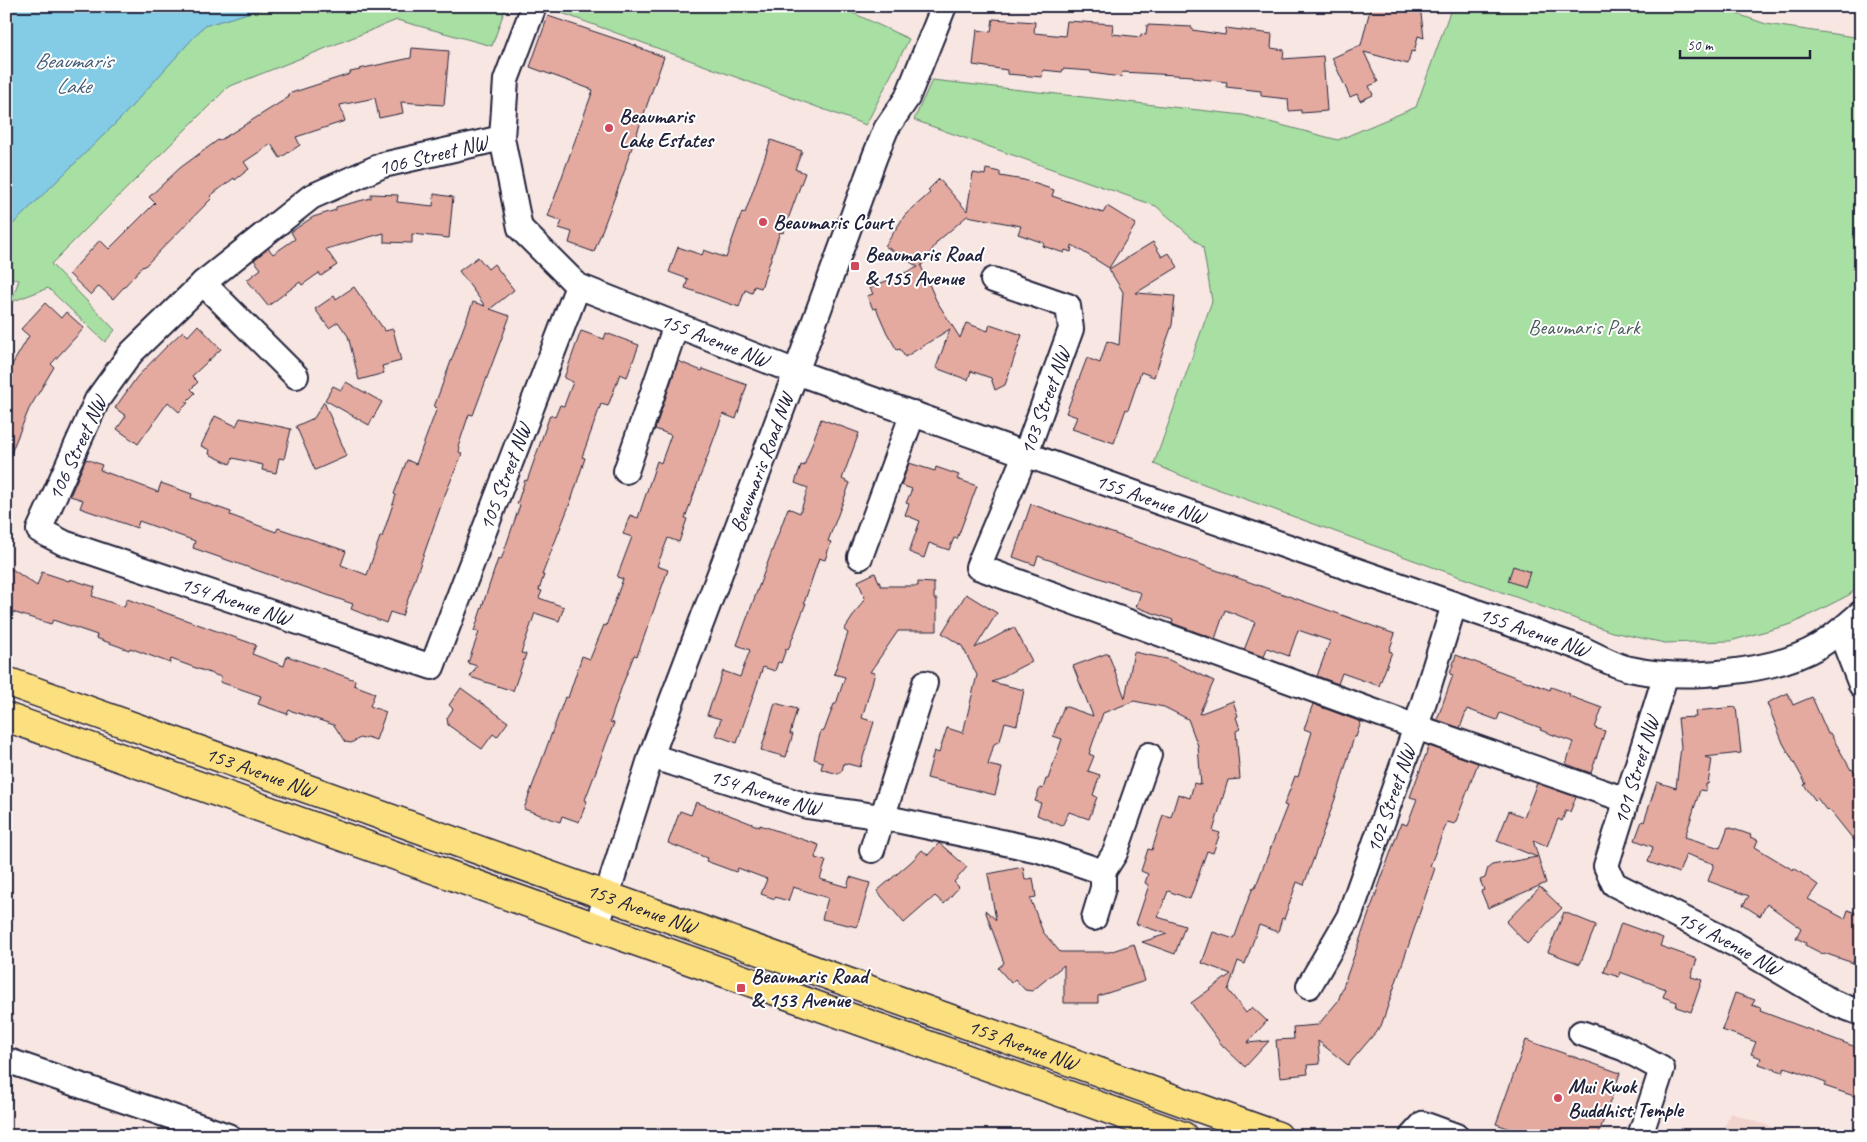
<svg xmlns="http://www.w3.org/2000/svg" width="1867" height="1142" viewBox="0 0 1867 1142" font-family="Caveat,sans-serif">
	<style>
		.built { fill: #f1d4ce }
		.green { fill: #a8dfa2; stroke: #65806e }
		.water { fill: #84cbe5; stroke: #5d87a1 }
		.building { fill: #e4aaa0; stroke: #22223b }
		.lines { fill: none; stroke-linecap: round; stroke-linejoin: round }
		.minor-casing { stroke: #22223b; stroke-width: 28 }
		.major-casing { stroke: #22223b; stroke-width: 31 }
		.minor { stroke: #fff; stroke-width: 24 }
		.major { stroke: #fce080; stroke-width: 28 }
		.poi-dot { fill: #d1495b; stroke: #fff; stroke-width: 2 }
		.labels { text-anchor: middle; stroke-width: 4; stroke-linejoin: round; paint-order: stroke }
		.poi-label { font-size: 21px; font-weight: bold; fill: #22223b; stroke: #fff; text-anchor: start }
		.street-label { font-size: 21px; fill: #22223b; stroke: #fff }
		.park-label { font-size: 21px; fill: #4a5b5a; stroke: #fff }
		.water-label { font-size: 22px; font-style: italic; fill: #445d76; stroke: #fff }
	</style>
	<rect width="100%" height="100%" fill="#f7e6e2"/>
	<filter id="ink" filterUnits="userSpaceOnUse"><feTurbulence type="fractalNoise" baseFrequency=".02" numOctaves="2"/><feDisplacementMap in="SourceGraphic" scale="10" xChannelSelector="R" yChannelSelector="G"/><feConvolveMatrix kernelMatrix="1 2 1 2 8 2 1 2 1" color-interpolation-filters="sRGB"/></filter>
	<g filter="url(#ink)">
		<path class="built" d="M1730,1113L1799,1136H1722Z"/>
		<path class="green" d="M6,6H506L492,46L397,20L228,87L51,264L115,330L105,342L48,288L11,302L19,280L6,277Z
			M552,6H838L909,39L866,125L551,9Z
			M1452,6H1714L1766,24L1861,38V584L1849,595L1792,624L1730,641L1665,643L1612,632L1187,478L1154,464L1212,301L1203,247L1156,206L914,120L932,80L1243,115L1338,140L1416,107Z"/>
		<path class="water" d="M6,6H272L204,26L122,117L7,230Z"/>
		<path class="building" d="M1371,6H1420L1424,38L1418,36L1414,52L1411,51L1408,64L1364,52L1378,82L1369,86L1373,95L1360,101L1357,94L1350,97L1332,58L1361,45Z
			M548,16L637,46V47L664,57L625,167H626L594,252L569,243L572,232L559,228L562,221L548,216L593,90L530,67Z
			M993,19L1035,22L1034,33L1065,36L1067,21L1113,24L1112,34L1141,37V34L1146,35L1147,25L1192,27V30L1225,35L1226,28L1272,34L1271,48L1284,50L1283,59L1323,56L1327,111L1301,113V110L1289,111L1288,99L1261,96V91L1226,87L1227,82L1193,78V76L1122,72L1121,77L1091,73V71L1063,69L1062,72L1043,70L1042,77L1007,74V70L973,65L977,30L991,32Z
			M412,48L449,51L444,105L401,102L403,113L379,118L375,98L340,105L345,121L296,137L300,145L280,158L271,144L244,162L249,169L235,180L234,178L210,196L212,198L144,267L143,266L113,299L99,286L91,295L69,274L100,240L109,249L155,203L149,197L180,168L218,140L219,141L289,97L288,94L350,74V72L360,70L359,69L411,58Z
			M771,140L802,151L795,169L805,173L783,233L780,232L761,288L754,286L752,293L745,290L739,307L685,288L688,279L669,272L678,247L702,255L704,250L726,258L742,212L745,213Z
			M986,169L1000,172V176L1024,180L1054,190L1052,196L1103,213L1107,206L1136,224L1109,268L1072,245L1071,252L1065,250L1064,253L1043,246L1044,243L1018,234L1021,226L967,216L938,241L921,266L936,300L960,338L966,323L988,331L990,324L1022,335L1005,385L995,390L991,378L971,371L968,380L936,368L950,329L905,357L900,349L897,350L887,333L876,308L873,309L867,296L873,294L870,288L918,267L885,246L905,215L930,193L928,190L939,179L967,211L973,173L985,175Z
			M371,194L398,195L397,202L433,206L434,194L453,197L449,238L412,234V243L384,242V233L326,249L337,265L321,276L319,273L302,285L300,282L268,306L247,280L261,269L254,260L268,248L273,254L295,239L291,232L313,217L336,210V207L371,198Z
			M1153,242L1162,257L1169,253L1178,267L1136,293L1175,296L1172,325L1154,377L1141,372L1128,410L1126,409L1114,443L1072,429L1077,417L1066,413L1087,358L1100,363L1107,341L1119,345L1123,292L1109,269Z
			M478,257L488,269L494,264L514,290L490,309L510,316L473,415L469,414L458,447L460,448L459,452L462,454L444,497L402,616L390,612L386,623L351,609L353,604L193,548L195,541L139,521L137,528L80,508L83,500L70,496L86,459L102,465L100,470L158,492L161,483L192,494L191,498L231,512L230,515L276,532L278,528L346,551L341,565L367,575L380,537H382L396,495L394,494L407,460L416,464L437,408L434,407L473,302L485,306L459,271Z
			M354,287L385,331L393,329L401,361L382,366L384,373L359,380L348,336L338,322L329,328L315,309L334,296L336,299Z
			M45,303L61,318L66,312L84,328L51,364L54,367L29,409L6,465V375L29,336L21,329Z
			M198,325L221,349L192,376L198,382L191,389L195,393L186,402L188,403L179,412L168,402L138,444L117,429L126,416L115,408L137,377L167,346L183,331L188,336Z
			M581,331L604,339L606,333L639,345L627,377L620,374L608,406L601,404L582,457L585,458L572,498L542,575H544L539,590L542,591L539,598L564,607L559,621L535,613L521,653L526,654L513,691L470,677L477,666L468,663L479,632L474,631L498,559L501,560L520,505L517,504L525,480L527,481L550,415L555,417L560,405L564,406L573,382L564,378Z
			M678,361L702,371L703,369L747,385L736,419L723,414L685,518L687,519L679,542L668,538L657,566L668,570L643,640L637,656L634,655L622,686L610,722L614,723L585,800L587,801L579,822L562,816L560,822L524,809L565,697L568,698L582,656L590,659L604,625L606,626L623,579L617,577L632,537L623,534L630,515L638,518L657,461L661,463L671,435L655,429Z
			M346,382L382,402L369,425L325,400L333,386L341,390Z
			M324,402L347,456L315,470L296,426L314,418Z
			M215,416L236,426L240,418L291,429L284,459L279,458L276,473L262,470L263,465L233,458L230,464L209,454L210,450L201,446Z
			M821,419L859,433L842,479L850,483L828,541L831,542L825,560L819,558L804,603H806L788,650L786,649L781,663L778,662L775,671L763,667L737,743L715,735L721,719L707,715L723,671L740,677L750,650L737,645L788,508L800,513L808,488L795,483L801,465L804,466Z
			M909,463L935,471L936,467L959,475L957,479L977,486L957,539L954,538L949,550L929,543L924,558L909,552L920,521L905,515L909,504L906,503L912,489L901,485Z
			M1031,504L1395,634L1389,651L1392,652L1379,686L1342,673L1338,684L1317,676L1330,641L1298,630L1289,656L1267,648L1264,657L1244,650L1255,622L1225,610L1215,639L1172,623L1173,620L1136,607L1141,593L1038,556L1035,565L1013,557Z
			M6,565L37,586L42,572L69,581L70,579L95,587L92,596L124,607L127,599L256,645L252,654L284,666L287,656L355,680L354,685L375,693L370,706L386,712L376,740L367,737L363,739L360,738L351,743L345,742L334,725L289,710L287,714L258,704L261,696L220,682L221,677L171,659L170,663L130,648L129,650L96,638L97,635L53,620L51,624L6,610Z
			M1513,566L1530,572L1525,587L1508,581Z
			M875,573L881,586H918V582L934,583V599H937V631H898L870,672L875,673L862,718L874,722L860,767L844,763L842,771L838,774L821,769L823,762L814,759L815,754L821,730L824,731L834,704H836L845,677L834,674L848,633L844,630L865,598L858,581Z
			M966,594L997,613L975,648L1014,627L1032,661L992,682L1024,690L1017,725L1005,722L1000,741L994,744L988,765L1002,768L995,795L927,778L934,751L939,753L947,728L963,733L977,675L962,646L942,633Z
			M1134,652L1167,659L1214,681L1199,714L1233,701L1238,716L1236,717L1240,729L1236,731L1240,779L1228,780L1213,831L1220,833L1213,853L1207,851L1190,899L1168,891L1158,917L1185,926L1175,954L1142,942L1167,934L1136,924L1149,885L1145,883L1148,874L1141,871L1148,849L1152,850L1163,815L1171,817L1178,794L1190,798L1194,783L1201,785L1198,746L1188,719L1164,707L1134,701L1103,713L1089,754L1094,756L1088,771L1100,775L1093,795L1097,797L1089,819L1069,812L1062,826L1037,815L1041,803L1035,801L1040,788L1043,789L1046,779H1048L1062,739L1053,736L1064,706L1093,716L1073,666L1108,653L1125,698Z
			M1456,655L1550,690L1551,687L1570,694L1569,696L1602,708L1595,728L1605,731L1591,773L1566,764L1573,742L1540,730L1541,728L1500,713L1497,720L1467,709L1460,728L1437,720L1453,675L1450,674Z
			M461,688L508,722L497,737L493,734L482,749L448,725L447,718L453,709L449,705Z
			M1788,693L1793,705L1812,697L1828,734L1830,733L1851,770L1852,769L1861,780V849L1829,809L1827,811L1817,798L1815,800L1804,785L1806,784L1783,743L1767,703Z
			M775,703L797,709L790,734H793L786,757L761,750Z
			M1313,704L1361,722L1356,737H1354L1340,785L1304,885L1297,882L1284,919L1282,918L1278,932L1259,925L1245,964L1238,961L1228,990L1246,1013L1252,1007L1267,1021L1247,1043L1269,1041L1245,1067L1222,1045L1191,1003L1231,974L1202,963L1213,932L1234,939L1249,897L1253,888H1255L1287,806L1284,805L1295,776L1298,777L1312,732L1304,729Z
			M1736,707L1741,753L1705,757L1712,759L1708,784H1706V791L1700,790L1685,837L1720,848L1728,827L1751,835L1750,837L1758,840L1755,847L1793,870L1794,868L1818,885L1808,899L1845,919L1848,910L1861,915V953L1857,952L1853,963L1824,953L1823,954L1805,945L1806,943L1796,938L1801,928L1767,904L1760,916L1743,905L1749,896L1708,881L1714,864L1686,854L1679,873L1648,862L1653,847L1635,840L1642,821L1644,822L1657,782L1676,788L1681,747L1678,718L1696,717L1695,711Z
			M1429,746L1478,763L1455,824L1447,822L1430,866L1435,868L1381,1026L1348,1065L1318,1041L1320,1064L1307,1065L1308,1074L1280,1077L1276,1040L1294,1039L1293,1027L1318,1025L1338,1001L1401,823L1407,825L1417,799L1410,797Z
			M1537,783L1576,797L1570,812L1566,810L1562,821L1558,819L1547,846L1533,840L1546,883L1488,908L1481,891L1484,890L1480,880L1485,878L1488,868L1492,865L1537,857L1497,841L1509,811L1524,817Z
			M696,802L760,827V825L819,845L815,858L826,861L820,879L847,887L850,877L870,883L857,927L822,919L828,898L793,887L788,901L775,897V899L761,894L767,879L738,868L736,872L706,861L707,858L668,843L680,811L691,815Z
			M939,843L967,867L954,882L959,887L944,904L935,896L904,923L877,891L912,861L922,850L928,855Z
			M1023,867L1025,880L1033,878L1036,897L1030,898L1043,932L1060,952H1109L1134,944L1145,981L1098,996V1003H1064V965L1032,991L1025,990L1015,979L1011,983L998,968L1004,963L985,910L996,920L988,874Z
			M1540,887L1562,908L1527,944L1506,922Z
			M1564,912L1596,925L1580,964L1548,952Z
			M1621,923L1663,938L1660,946L1697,959L1691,977L1702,980L1691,1012L1676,1007L1677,1002L1663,997L1666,989L1620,972L1619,977L1604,972Z
			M1735,993L1755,1000L1752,1005L1761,1008L1760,1011L1861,1049V1086L1857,1097L1824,1086L1826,1082L1785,1067L1783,1072L1759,1064L1761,1058L1751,1054L1756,1042L1722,1030Z
			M1526,1040L1620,1073L1598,1136H1531L1496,1124Z"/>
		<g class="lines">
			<g class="minor-casing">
				<g id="minor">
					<path id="s1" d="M534,6L506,80L502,138L520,228L578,286L796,372L1159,502L1578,647C1594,654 1614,666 1630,669C1681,681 1774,673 1819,646C1834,637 1848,624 1861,613"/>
					<path id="s2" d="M502,138L383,165L311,197L203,283L131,353L97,400L39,530L64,543L432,667L578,286"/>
					<path d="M993,280L1068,306L1071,329L1026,453L978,567L1416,727L1626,800"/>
					<path d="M203,283L296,376"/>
					<path d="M626,471L676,325"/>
					<path d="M860,557L913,413"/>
					<path d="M1840,631L1861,685"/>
					<path id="s3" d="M1666,674L1606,866L1614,884L1736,945L1834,1003L1861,1013"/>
					<path id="s4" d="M651,756L807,806L882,817L1039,850L1103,872L1115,853L1149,755"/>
					<path d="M872,850L925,683"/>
					<path d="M1094,918L1103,888V872"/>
					<path id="s5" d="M597,926L651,756L796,372L875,156L886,129L907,98L944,6"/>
					<path id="s6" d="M1309,986L1349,917L1416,727L1454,605"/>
					<path d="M1581,1033L1623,1048L1662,1069L1640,1136"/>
					<path d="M6,1060L228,1136"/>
					<path d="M1412,1136L1423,1124L1456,1136"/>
				</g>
			</g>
			<g class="major-casing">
				<g id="major">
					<path id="s7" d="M6,681L1278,1136"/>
					<path d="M6,717L1183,1136"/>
				</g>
			</g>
			<use href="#minor" class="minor"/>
			<use href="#major" class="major"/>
		</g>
	</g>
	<g class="poi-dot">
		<circle cx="609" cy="128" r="5"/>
		<circle cx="763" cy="222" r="5"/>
		<rect x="850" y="261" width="10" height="10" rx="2.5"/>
		<rect x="736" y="983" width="10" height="10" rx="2.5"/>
		<circle cx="1558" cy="1098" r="5"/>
	</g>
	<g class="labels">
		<g class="poi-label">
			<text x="619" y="123">Beaumaris<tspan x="619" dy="24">Lake Estates</tspan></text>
			<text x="773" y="229">Beaumaris Court</text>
			<text x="865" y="261">Beaumaris Road<tspan x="865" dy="24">&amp; 155 Avenue</tspan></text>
			<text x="751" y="983">Beaumaris Road<tspan x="751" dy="24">&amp; 153 Avenue</tspan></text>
			<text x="1568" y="1093">Mui Kwok<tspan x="1568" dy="24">Buddhist Temple</tspan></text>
		</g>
		<g class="street-label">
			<text transform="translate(433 155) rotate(-14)" y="7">106 Street NW</text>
			<text dy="7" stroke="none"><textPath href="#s1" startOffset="458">155 Avenue NW</textPath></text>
			<text transform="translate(1045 401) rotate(-70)" y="7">103 Street NW</text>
			<text transform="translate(77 448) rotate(-65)" y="7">106 Street NW</text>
			<text dy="7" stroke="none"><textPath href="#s5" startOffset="492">Beaumaris Road NW</textPath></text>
			<text dy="7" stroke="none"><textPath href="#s2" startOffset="1260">105 Street NW</textPath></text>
			<text dy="7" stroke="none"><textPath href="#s1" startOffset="922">155 Avenue NW</textPath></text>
			<text dy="7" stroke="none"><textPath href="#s2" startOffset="849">154 Avenue NW</textPath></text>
			<text dy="7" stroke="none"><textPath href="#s1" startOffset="1328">155 Avenue NW</textPath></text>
			<text transform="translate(1636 770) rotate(-73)" y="7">101 Street NW</text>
			<text dy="7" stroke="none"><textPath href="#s7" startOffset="270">153 Avenue NW</textPath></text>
			<text dy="7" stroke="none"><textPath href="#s4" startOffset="120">154 Avenue NW</textPath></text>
			<text dy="7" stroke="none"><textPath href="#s6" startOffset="205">102 Street NW</textPath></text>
			<text dy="7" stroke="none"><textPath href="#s7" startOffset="675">153 Avenue NW</textPath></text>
			<text dy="7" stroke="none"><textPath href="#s3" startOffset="350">154 Avenue NW</textPath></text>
			<text dy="7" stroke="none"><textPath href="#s7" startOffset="1080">153 Avenue NW</textPath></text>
		</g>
		<g class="park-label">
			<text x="1584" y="334">Beaumaris Park</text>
		</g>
		<g class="water-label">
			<text x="73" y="68">Beaumaris<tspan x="73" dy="25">Lake</tspan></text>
		</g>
	</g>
	<rect width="1867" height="1142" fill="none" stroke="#fff" stroke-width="25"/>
	<rect x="12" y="12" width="1842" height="1117" fill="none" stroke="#22223b" stroke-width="2" filter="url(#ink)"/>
	<path d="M1680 50v8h130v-8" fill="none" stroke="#22223b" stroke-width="2.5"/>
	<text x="1687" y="50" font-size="15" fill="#22223b" stroke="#ffffff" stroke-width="4" paint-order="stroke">50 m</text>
</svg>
